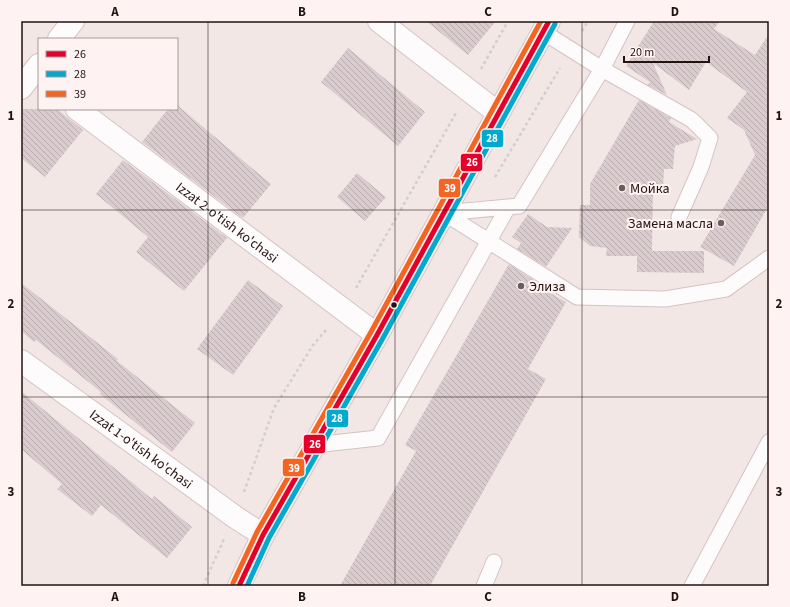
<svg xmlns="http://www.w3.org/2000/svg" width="790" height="607" viewBox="0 0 790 607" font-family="'Source Sans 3',sans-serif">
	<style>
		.building { fill: url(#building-back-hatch) }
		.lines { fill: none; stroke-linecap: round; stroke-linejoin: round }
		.lane-casing { stroke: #d3c4c3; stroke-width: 17 }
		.street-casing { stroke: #d3c4c3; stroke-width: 24 }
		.secondary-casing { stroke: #d3c4c3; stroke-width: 24 }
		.path { stroke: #d1cecd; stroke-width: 2.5; stroke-dasharray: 3 3; stroke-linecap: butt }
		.lane { stroke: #fdfbfb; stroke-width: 15 }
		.street { stroke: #fdfbfb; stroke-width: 22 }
		.secondary { stroke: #f8f3f3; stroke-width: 22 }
		.bus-1-casing { stroke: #fef3f2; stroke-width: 8 }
		.bus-2-casing { stroke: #fef3f2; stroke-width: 8 }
		.bus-3-casing { stroke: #fef3f2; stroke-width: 8 }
		.bus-1 { stroke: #e4002b; stroke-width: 5 }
		.bus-2 { stroke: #00a9ce; stroke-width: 5 }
		.bus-3 { stroke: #f26522; stroke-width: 5 }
		.grid { fill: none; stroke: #241211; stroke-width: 1; stroke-opacity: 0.55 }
		.poi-dot { fill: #6c5d5c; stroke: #fef3f2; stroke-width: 1.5 }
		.bus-dot { fill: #241211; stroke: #fef3f2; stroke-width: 1.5 }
		.labels { text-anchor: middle; stroke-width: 4; stroke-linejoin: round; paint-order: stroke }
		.poi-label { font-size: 14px; fill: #241211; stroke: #fef3f2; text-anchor: start }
		.street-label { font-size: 14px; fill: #241211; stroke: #fef3f2 }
		.line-badge { stroke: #fef3f2; stroke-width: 1.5 }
		.badge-label { font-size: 11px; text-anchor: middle; font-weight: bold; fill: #fff }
		.neatline { fill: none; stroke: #241211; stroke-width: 1.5 }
		.grid-label { font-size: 13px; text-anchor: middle; font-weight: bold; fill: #241211 }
	</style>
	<defs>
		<pattern id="building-back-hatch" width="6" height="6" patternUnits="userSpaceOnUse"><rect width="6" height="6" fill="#daccce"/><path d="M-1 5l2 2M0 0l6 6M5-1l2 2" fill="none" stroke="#bbaeb0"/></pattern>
	</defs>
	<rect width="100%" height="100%" fill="#f3e7e6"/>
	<path class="building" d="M426,21H496L468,55Z
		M654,21H720L714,29L755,55L769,34V205L734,266L700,247L755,155L744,130L727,118L747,92L706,62L689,90L653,63L667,95L648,85L650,82L626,66Z
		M348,48L425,112L398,146L321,82Z
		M639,100L671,118L669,122L697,139L675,146L673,169H664L663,189L653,188L652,251H704V273L637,272V256H606L607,248L590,246L579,237L580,205H590V184Z
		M177,105L271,184L243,218L142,142L168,109H177Z
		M21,109H57L83,130L45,177L21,158Z
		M123,160L227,238L184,291L136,252L148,237L96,194Z
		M357,173L386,197L365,221L337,197Z
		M528,214L547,227L572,228L546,267L517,249L521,243L512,237Z
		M509,264L536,282L534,284L566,302L528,369L546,379L430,586H340L416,451L405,445Z
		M248,280L283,306L233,375L197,349Z
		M21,283L118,359L117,361L195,423L172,452L100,394L101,392L36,340L34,342L21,331Z
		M21,391L152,499L154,496L192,527L167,558L101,505L92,516L57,489L62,484L21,449Z"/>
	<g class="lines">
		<g class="lane-casing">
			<path id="lane" d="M543,32L602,69L692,120L710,138L701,167L679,217
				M444,213L577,297L665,299L726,289L769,258
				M444,213L519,206L602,69L627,21
				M314,445L378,438L508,207
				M484,586L494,562
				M692,586L769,442"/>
		</g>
		<g class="street-casing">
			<g id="street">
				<path d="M379,21L498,113"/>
				<path d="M59,39L73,21"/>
				<path d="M21,88L39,65"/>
				<path id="s1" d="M77,109L377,335"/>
				<path id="s2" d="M21,361L235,517L263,535"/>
			</g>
		</g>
		<g class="secondary-casing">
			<path id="secondary" d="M239,586L263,535L377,335L549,21"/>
		</g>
		<path class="path" d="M582,31L588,21
			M481,69L508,21
			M495,177L560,68
			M356,288L456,113
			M244,492L274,408L313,345L327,329
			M203,586L224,539"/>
		<use href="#lane" class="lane"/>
		<use href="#street" class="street"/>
		<use href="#secondary" class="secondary"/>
		<g class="bus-1-casing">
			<path id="bus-1" d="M239,586L263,535L377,335L549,21"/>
		</g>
		<g class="bus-2-casing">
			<path id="bus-2" d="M247,586L269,538L383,338L555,24"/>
		</g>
		<g class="bus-3-casing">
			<path id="bus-3" d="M233,583L257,532L371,332L541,21"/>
		</g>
		<use href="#bus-1" class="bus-1"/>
		<use href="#bus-2" class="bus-2"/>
		<use href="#bus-3" class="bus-3"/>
	</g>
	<path class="grid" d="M208,21V586M395,21V586M582,21V586M21,210H769M21,397H769"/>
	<g class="poi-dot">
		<circle cx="622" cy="188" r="4"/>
		<circle cx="721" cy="223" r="4"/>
		<circle cx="521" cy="286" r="4"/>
	</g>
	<circle class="bus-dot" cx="394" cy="305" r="3.5"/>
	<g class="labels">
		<g class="poi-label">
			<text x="630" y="193">Мойка</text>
			<text x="713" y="228" text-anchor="end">Замена масла</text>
			<text x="529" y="291">Элиза</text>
		</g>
		<g class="street-label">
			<text dy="5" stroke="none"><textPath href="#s1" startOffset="188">Izzat 2-o'tish ko'chasi</textPath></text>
			<text dy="5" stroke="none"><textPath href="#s2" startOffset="149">Izzat 1-o'tish ko'chasi</textPath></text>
		</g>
	</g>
	<g class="line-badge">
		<rect x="481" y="129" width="23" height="19" rx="4" fill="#00a9ce"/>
		<rect x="460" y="153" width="23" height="19" rx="4" fill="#e4002b"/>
		<rect x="438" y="178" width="23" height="20" rx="4" fill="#f26522"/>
		<rect x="326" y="409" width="23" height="19" rx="4" fill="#00a9ce"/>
		<rect x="303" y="434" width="23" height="20" rx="4" fill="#e4002b"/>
		<rect x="282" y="458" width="23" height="19" rx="4" fill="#f26522"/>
	</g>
	<g class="badge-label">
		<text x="492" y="142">28</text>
		<text x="472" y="166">26</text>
		<text x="450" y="192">39</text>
		<text x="337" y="422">28</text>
		<text x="315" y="448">26</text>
		<text x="294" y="472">39</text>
	</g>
	<rect width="790" height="607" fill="none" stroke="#fef3f2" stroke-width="44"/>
	<rect x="38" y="38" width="140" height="72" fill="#fef3f2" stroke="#a79998"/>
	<rect x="46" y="51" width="20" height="6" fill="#e4002b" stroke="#a79998"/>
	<text x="74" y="58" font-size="12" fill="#241211">26</text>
	<rect x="46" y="71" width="20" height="6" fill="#00a9ce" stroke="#a79998"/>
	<text x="74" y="78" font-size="12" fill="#241211">28</text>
	<rect x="46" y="91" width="20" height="6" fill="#f26522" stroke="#a79998"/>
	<text x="74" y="98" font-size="12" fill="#241211">39</text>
	<path d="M624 56v6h85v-6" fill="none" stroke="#241211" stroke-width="2"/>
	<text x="630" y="56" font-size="12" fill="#241211" stroke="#fef3f2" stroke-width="3" paint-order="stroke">20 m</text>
	<rect x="22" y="22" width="746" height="563" class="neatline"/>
	<g class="grid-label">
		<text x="115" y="16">A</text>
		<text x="302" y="16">B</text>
		<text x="488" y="16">C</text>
		<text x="675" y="16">D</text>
		<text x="11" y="120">1</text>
		<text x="779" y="120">1</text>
		<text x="11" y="308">2</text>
		<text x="779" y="308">2</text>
		<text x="11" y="496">3</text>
		<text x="779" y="496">3</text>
		<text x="115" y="601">A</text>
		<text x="302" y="601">B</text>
		<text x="488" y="601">C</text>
		<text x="675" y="601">D</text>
	</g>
</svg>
